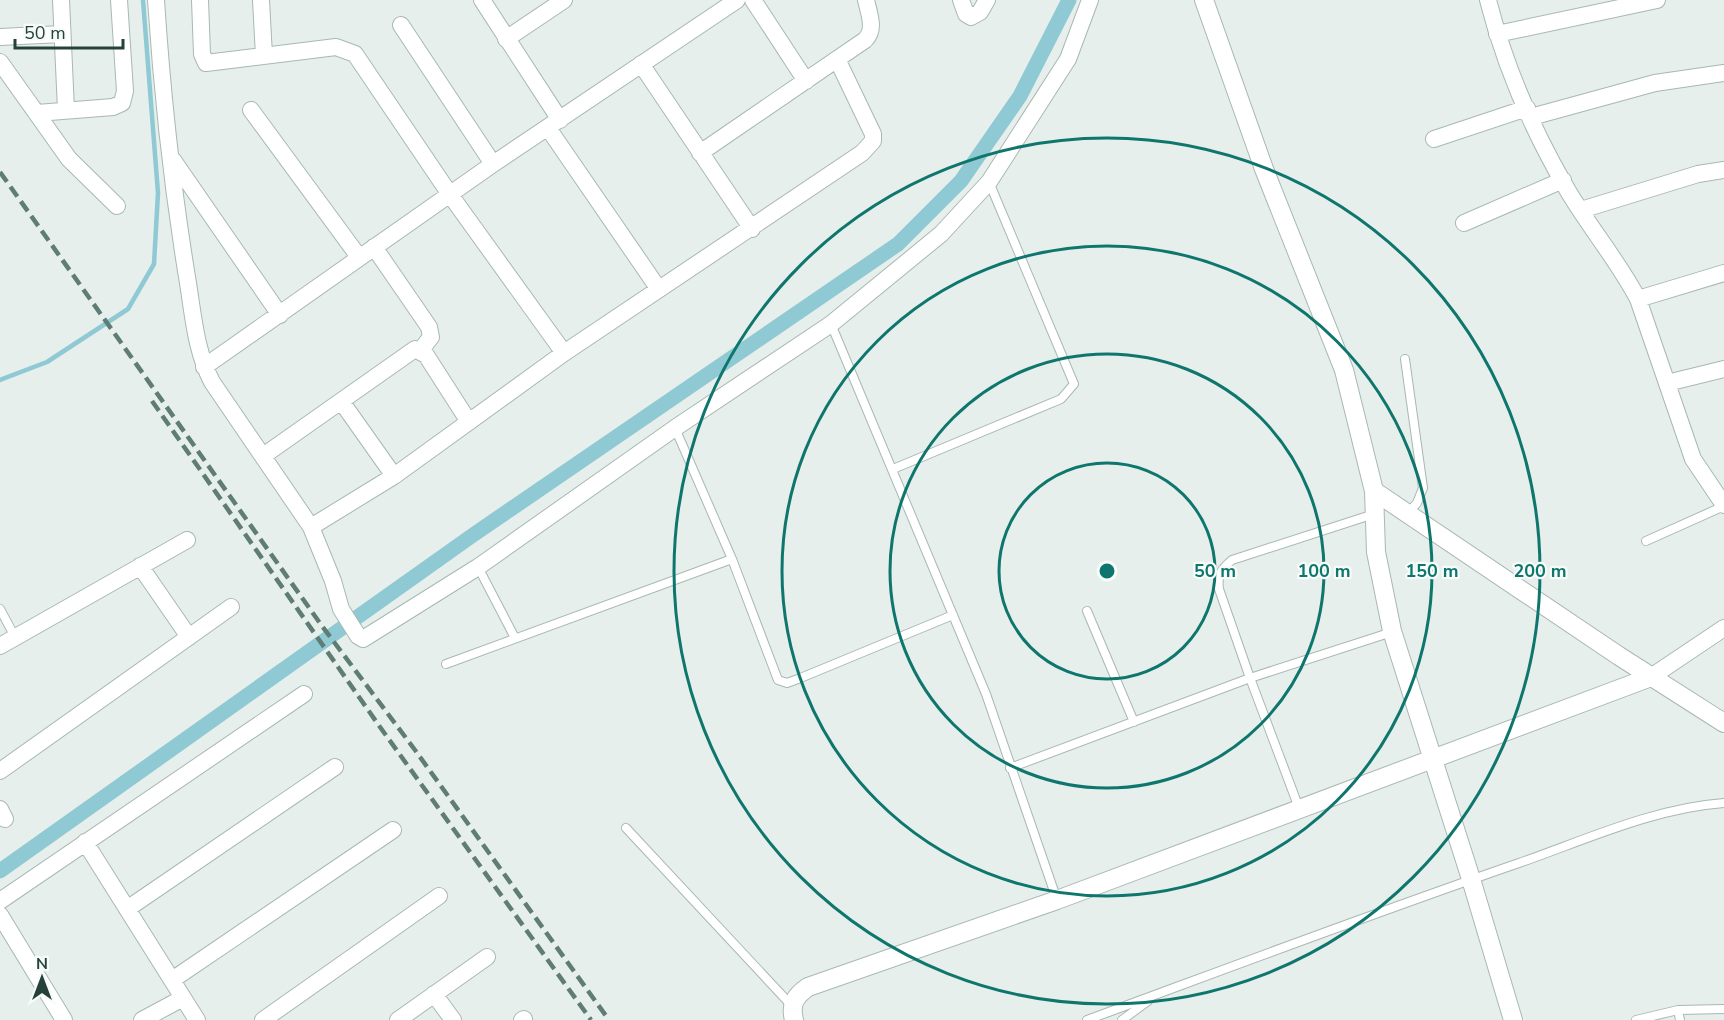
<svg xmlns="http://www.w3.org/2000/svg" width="1724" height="1020" viewBox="0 0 1724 1020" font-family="'Nunito Sans',sans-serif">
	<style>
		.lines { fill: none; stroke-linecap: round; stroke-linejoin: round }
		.stream { stroke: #8ec9d4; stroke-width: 4.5 }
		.canal { stroke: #8ec9d4; stroke-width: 15 }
		.service-casing { stroke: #a8b8b2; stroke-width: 10 }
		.minor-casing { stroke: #a8b8b2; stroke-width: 18 }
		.tertiary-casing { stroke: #a8b8b2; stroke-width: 20 }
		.service { stroke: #fff; stroke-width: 8 }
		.minor { stroke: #fff; stroke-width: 16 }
		.tertiary { stroke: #fff; stroke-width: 18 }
		.rail { stroke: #5f7d75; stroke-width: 4.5; stroke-dasharray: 12 6; stroke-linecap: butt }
		.ring { fill: none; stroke: #0f766e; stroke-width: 3 }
		.centre { fill: #0f766e; stroke: #f7fbf9; stroke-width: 3 }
		.ring-label { font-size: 18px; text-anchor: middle; font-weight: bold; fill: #0f766e; stroke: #f7fbf9; stroke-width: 4.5; stroke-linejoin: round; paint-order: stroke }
	</style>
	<rect width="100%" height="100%" fill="#e6efeb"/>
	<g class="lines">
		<path class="stream" d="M0,380L47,362L128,309L154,264L158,193L143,0"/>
		<path class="canal" d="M0,871L473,535L898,244L961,181L1020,96L1069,0"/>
		<g class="service-casing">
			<path id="service" d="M831,324L986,694L1057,900
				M1405,359L1423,488L1417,503L1408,513
				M675,428L732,559L778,680L787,683L798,679L953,615
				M893,469L1061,399L1074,384L989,182
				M1646,541L1724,506
				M478,567L515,638
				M0,609L15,637
				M1087,611L1134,722
				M446,664L732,559
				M1010,768L1250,678L1219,589C1217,575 1221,569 1232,560L1374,514
				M1299,808L1250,678L1392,632
				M626,828L792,1006
				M1678,1010L1680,1020
				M1087,1020C1231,967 1374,913 1519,863C1585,840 1654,808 1724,803
				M1122,1020L1148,1001
				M1636,1020L1678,1010L1724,1009"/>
		</g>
		<g class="minor-casing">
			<path id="minor" d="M61,0L66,110
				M156,0C162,92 172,185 187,277C193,312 195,350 212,382L311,527L333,581L341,609L358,636L363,639L478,567L675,428L831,324L941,234L989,182L1068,59L1090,0
				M200,0L202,54L206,63L336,47L355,54L451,196L564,353
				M261,0L264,56
				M482,0L560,120
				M753,0L806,81
				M961,0L966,14L971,17L980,12L987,0
				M1488,0C1505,67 1533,131 1568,191C1590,228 1618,261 1638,299L1693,459L1724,505
				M401,25L493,164
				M1497,34L1657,0
				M0,37L62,34
				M506,39L564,0
				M0,62L69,159L117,206
				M641,64L752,229
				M251,110L359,257
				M37,113L113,107L122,103L125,91L119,0
				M1531,117L1655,83L1724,73
				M548,128L658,288
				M1434,139L1527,108
				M700,153L865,40C876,29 869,14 866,0
				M173,160L280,315
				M1581,210L1698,174L1724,170
				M1464,223L1563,180
				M374,247L429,327L431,337L420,351
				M1638,299L1724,273
				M204,367L493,164L737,0
				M1667,383L1724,369
				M341,401L394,476
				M263,456L415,349L426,355L469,422
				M311,527L394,476L564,353L862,153L873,141V134L837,59
				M140,566L189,637
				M0,646L187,540
				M1651,677L1724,628
				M0,771L231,607
				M0,809L5,819
				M85,842L197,1020
				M0,901L304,694
				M127,909L335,767
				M0,915L64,1020
				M172,980L393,830
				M434,994L453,1020
				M142,1020L183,998
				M263,1020L439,896
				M398,1020L487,957
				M522,1020L524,1019"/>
		</g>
		<g class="tertiary-casing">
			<path id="tertiary" d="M1204,0L1264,169L1344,370L1374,491L1376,552L1392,631L1471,879L1513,1020
				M1374,491L1619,656L1724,723
				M794,1020C790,1004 795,996 808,987L1057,900L1651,677"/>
		</g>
		<use href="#service" class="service"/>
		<use href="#minor" class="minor"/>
		<use href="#tertiary" class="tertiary"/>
		<path class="rail" d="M0,172L322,626L415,750L609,1020
			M152,401L380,727L591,1020"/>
	</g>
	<g class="ring">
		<circle cx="1107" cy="571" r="108"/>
		<circle cx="1107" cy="571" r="217"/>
		<circle cx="1107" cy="571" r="325"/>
		<circle cx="1107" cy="571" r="433"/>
	</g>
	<circle cx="1107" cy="571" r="9" class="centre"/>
	<g class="ring-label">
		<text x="1215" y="577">50 m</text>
		<text x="1324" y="577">100 m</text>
		<text x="1432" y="577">150 m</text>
		<text x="1540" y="577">200 m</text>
	</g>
	<g transform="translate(42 978)" stroke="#f7fbf9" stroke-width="4.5" paint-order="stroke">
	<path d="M0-4.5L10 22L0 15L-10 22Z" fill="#24423a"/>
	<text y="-9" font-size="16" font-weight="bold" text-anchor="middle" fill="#24423a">N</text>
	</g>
	<path d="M15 39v9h108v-9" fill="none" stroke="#24423a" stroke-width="3"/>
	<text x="24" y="39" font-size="18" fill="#24423a" stroke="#f7fbf9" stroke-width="4.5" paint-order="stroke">50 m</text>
</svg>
